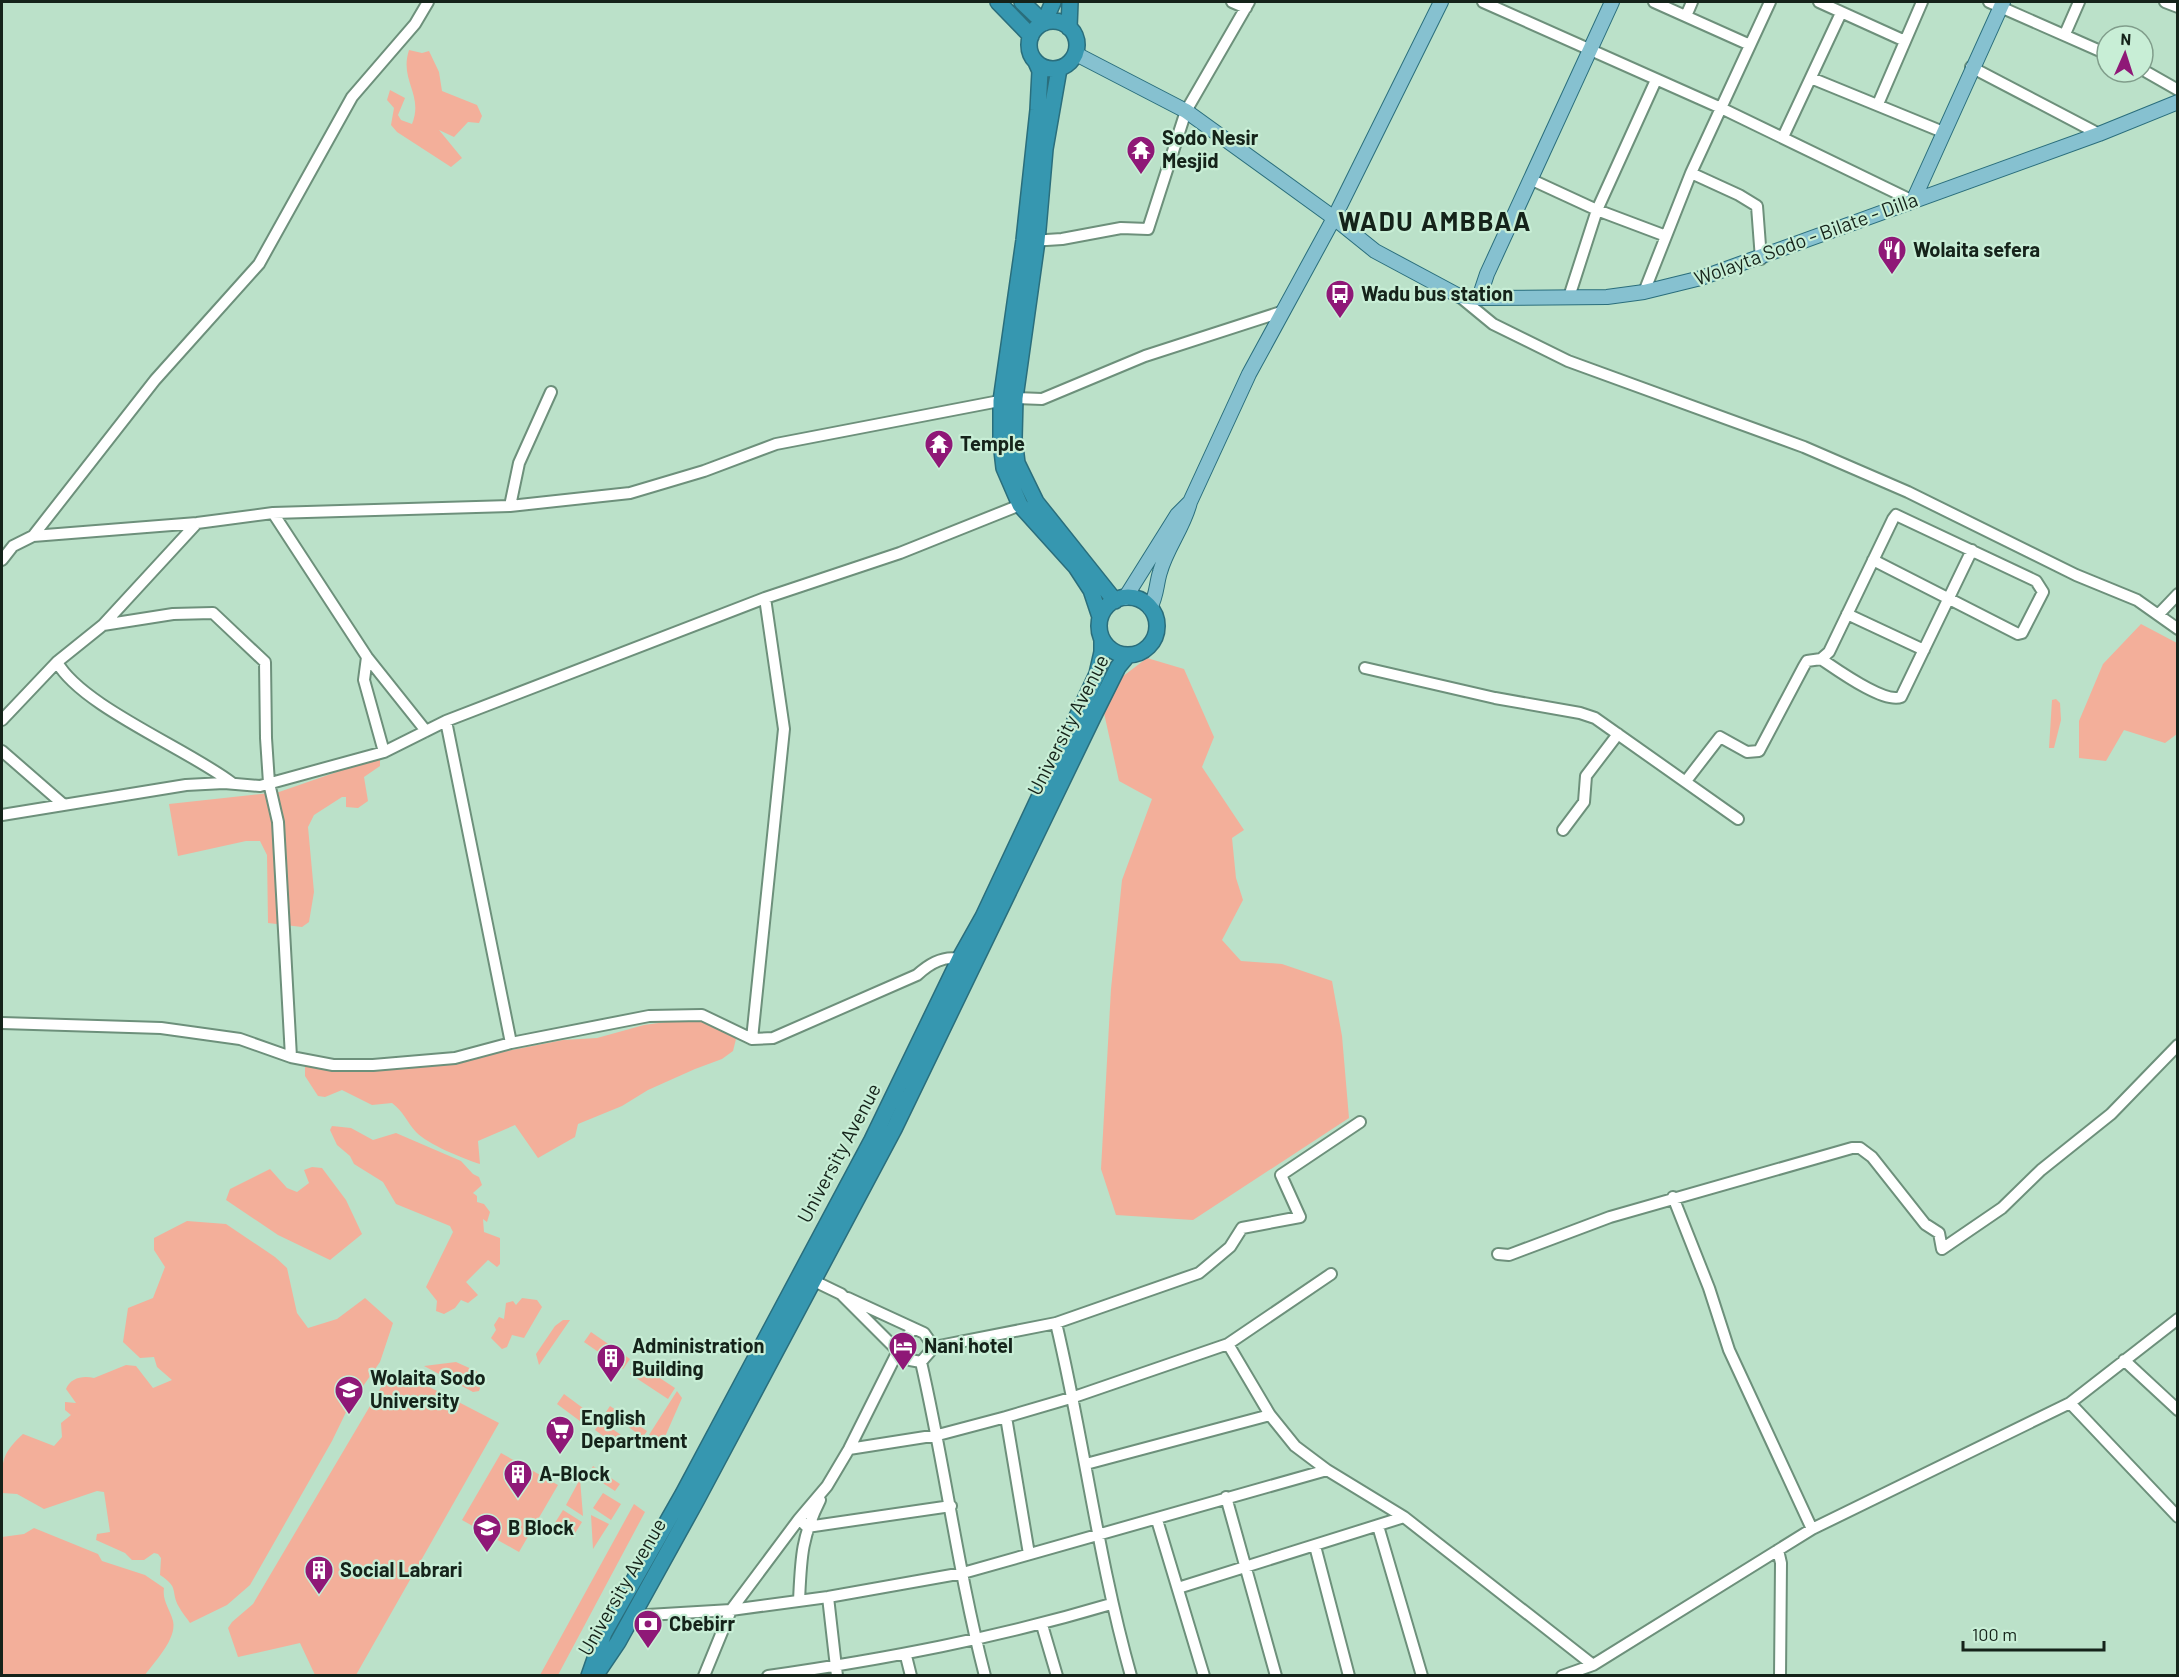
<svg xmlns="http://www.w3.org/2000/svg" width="2179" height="1677" viewBox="0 0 2179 1677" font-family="Barlow,sans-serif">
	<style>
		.green { fill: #f3af9a }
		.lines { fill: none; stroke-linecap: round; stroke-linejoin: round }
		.minor-casing { stroke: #6d907b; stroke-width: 14 }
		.major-casing { stroke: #2a6e7c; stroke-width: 16 }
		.highway-casing { stroke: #2a6e7c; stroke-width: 18 }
		.minor { stroke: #fff; stroke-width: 10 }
		.major { stroke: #86c1d0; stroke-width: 14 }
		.highway { stroke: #3697b0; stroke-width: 15 }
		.labels { text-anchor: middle; stroke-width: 4.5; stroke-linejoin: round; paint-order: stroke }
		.poi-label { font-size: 20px; font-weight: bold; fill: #15231a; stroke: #c8eed6; text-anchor: start }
		.street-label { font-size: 20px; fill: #15231a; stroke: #c8eed6 }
		.district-label { font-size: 26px; font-weight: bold; letter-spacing: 1.5px; fill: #15231a; stroke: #c8eed6 }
	</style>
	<rect width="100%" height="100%" fill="#bbe1c9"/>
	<path class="green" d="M409,50L422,53L429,51L439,72L442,91L477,105L482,116L479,123L468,122L454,137L439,130L462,158L451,167L397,132L391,125L394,108L387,100L390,90L405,98L398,115L401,120L412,124C424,94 399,81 409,50Z
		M2141,624L2177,643V734L2165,743L2124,730L2106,761L2079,758V721L2103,664Z
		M1147,658L1184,669L1214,737L1202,767L1244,830L1232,838L1236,878L1243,900L1222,940L1241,961L1282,964L1332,981L1342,1036L1349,1118L1193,1220L1116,1215L1101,1169L1111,989L1122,880L1152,799L1119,781L1104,713L1122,677Z
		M2056,699L2060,703L2061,720L2054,748H2049L2052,700Z
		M380,757V766L364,777L368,801L358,808L346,807V797H342L314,815L308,827L314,892L309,922L302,927L268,923L267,855L260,841H246L178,856L169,804L279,792Z
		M695,1018L737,1035L733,1051L722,1059L695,1069L648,1090L622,1106L578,1124L575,1137L538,1158L515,1125L478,1141L480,1164C464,1159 427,1144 416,1132C407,1122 403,1111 392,1103L372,1105L342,1090L325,1097L318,1096L305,1076V1067L316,1062L482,1056L563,1040L597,1038L644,1025Z
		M332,1126L351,1128L373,1140L396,1133L461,1161L473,1174L479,1177L482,1185L473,1193L477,1196V1202L484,1204L490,1212L487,1222L483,1219L484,1232L500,1238V1264L497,1267L488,1260L466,1282L478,1295L468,1303L461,1300L455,1308L444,1314L436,1311L437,1301L426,1287L453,1232L450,1226L396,1204L383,1182L354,1164L350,1156L337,1145L330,1130Z
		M312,1167L322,1168L346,1200L362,1234L330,1260L278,1235L226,1200L230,1189L270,1169L287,1188L297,1192L309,1183L304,1170Z
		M187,1221L226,1224L275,1257L287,1268L297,1313L308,1328L337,1319L365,1298L393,1323L380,1362L349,1406L332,1441L250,1585L227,1605L190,1623C187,1618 182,1613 179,1607C170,1591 180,1588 160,1575L161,1558L158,1554L154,1553L144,1560H132L125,1553L96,1540L97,1534L110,1532L104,1492L97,1491L44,1509L17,1494L2,1493C2,1463 0,1455 23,1434L54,1446L62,1437L61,1423L71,1415L65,1410V1402L76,1403L66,1389C70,1378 83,1375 94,1378L126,1365L136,1366L153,1388L172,1380L157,1367L154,1357L140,1358L123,1342L128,1308L153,1298L165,1267L154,1250V1238Z
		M522,1298L537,1300L542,1307L524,1338L512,1335L507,1347L502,1349L491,1338L496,1330L494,1325L499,1317L504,1319L506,1303L513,1301L516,1305Z
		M563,1320H570L539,1365L536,1354L555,1326Z
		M591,1332L630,1359L623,1369L584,1342Z
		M456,1362L476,1371L483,1379L479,1391L473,1392L424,1366Z
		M637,1363L675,1388L668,1399L630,1374Z
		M396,1377L414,1379L499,1423L356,1675H315L300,1643L238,1657L228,1628L232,1622L253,1604L383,1384Z
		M677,1391L682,1398L664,1439L651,1441L647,1438Z
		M564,1394L591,1414L584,1424L557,1404Z
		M610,1406L647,1431L643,1437L606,1412Z
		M601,1421L624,1437L617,1446L595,1430Z
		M501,1453L558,1485L519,1552L462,1520Z
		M593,1466L620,1484L615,1491L589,1474Z
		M580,1479L583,1516L566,1505Z
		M603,1493L621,1504L611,1520L593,1508Z
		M634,1504L645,1512L558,1675H540Z
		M563,1510L582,1522L572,1538L553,1526Z
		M591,1515L609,1524L593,1549Z
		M34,1528L98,1554L102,1561L145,1575L164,1588C162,1601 170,1609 173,1621C177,1639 155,1661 145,1675H2V1537L24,1534Z"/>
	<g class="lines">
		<g class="minor-casing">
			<path id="minor" d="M1232,2L1246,8
				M1483,2L1721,108L1913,201
				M1654,2L1750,45
				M1819,2L1905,41
				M1989,2L2107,54
				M2165,2L2178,7
				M1686,16L1692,2
				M2065,34L2079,2
				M1971,67L2099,134
				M2143,70L2178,90
				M1811,78L1943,132
				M1878,104L1922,2
				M1783,137L1841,13
				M1691,173L1739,195L1757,206L1761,259
				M1532,180L1597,210L1666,236
				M1031,241L1062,239L1121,228L1148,229L1186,111L1249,2
				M1644,292L1691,173L1770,2
				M1459,296L1493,324L1568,361L1804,447L1908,492L2076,575L2137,600L2178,629
				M1569,297L1597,210L1656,80
				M510,506L519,463L551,392
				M273,513L367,657L426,731
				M33,536L197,523L273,513L510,506L630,493L704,471L776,444L1015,398L1042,399L1145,356L1284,311
				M2,560L13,546L33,536L155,380L259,264L352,97L415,24L428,2
				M1847,614L1924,650
				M2158,615L2178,594
				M103,625L173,614L213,613L265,662L266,738L269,783L278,822L291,1057
				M367,657L364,680L384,752
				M1821,659C1836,669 1884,704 1901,697L1972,550
				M57,662C81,706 188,749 232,783
				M1365,668L1495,698L1580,713L1595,718L1738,819
				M2,720L57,662L103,625L197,523
				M446,721L511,1043
				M2,751L64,805
				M1686,781L1720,737L1747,752L1759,751L1804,666L1807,661L1821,659L1829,652L1893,519L1896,515L2036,581L2043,592L2022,633L2018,634L1873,560
				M2,815L186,785L224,783L260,786L384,752L446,721L765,598L900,553L1020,505
				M1563,830L1584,802L1586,776L1618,734
				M2,1023L161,1028L240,1039L291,1057L333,1065H373L455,1058L511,1043L649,1016L702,1015L752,1039L773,1038L917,975C930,963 945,954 963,960
				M752,1039L784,729L765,598
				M1673,1197L1709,1288L1729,1350L1812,1529
				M1498,1254L1509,1255L1610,1217L1852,1148H1860L1872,1157L1925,1224L1939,1233L1942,1249L2002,1208L2041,1170L2111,1114L2178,1045
				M848,1298L924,1333L934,1347L921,1362L910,1360L898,1351L913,1328
				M1056,1323C1084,1440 1098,1559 1131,1676
				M1228,1344L1331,1274
				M934,1347L1056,1323L1199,1273L1230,1247L1242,1228L1300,1217L1281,1175L1360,1122
				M2124,1360L2178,1410
				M921,1362C945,1466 958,1572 985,1676
				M2070,1403L2178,1517
				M1006,1417L1029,1554
				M849,1449L938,1435L1006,1417L1074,1397L1228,1344L1270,1415L1295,1446L1327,1470L1404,1517L1593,1665
				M1086,1464L1270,1415
				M1226,1497L1276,1676
				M799,1519L807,1527L951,1506
				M1157,1520L1204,1676
				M1378,1526L1422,1676
				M1315,1546L1349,1676
				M1778,1550L1781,1563L1780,1676
				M1178,1588L1404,1517
				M828,1597L837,1676
				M799,1601C801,1559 801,1538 820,1500
				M631,1616L731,1610L828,1597L963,1573L1327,1470
				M1042,1625L1057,1676
				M906,1656L911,1676
				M704,1676L731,1610L799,1519L827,1486L849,1449L898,1351L841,1294L812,1280
				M768,1676C886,1659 997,1638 1111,1604
				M1562,1676L1593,1665L1812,1529L2070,1403L2178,1319"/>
		</g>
		<g class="major-casing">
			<path id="major" d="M1076,54L1186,111L1334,218L1375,251L1459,296L1479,298L1607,297L1644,292L1701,278L2099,134L2178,102
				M1913,201L2003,2
				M1479,298L1487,274L1612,2
				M1125,598L1177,515L1189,503
				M1150,608C1157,595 1156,585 1160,572C1167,547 1184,527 1190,502L1249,374L1334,218L1441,2"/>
		</g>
		<g class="highway-casing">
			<path id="highway" d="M998,2L1031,36
				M1022,2L1044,23L1053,2
				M1029 45a24 24 0 1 1 48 0a24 24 0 1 1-48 0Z
				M1069,28L1070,2
				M1036,62L1040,71L1038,110L1024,240L1001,401V442L1004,468L1020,505L1076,567L1091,590L1100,617
				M1059,69L1045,149L1037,241L1015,398L1014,438L1017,463L1036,502L1115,601
				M1099 626a29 29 0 1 1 58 0a29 29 0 1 1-58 0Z
				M589,1676L604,1633L683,1494L872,1140L960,958L983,917L1097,674L1102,652V640
				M595,1676L618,1642L696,1501L894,1129L1093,717L1118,667L1128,655"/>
		</g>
		<use href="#minor" class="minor"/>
		<use href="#major" class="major"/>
		<use href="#highway" class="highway"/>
	</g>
	<defs>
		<g id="temple-pin" transform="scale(1.5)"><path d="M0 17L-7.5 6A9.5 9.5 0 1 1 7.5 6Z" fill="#8f1877" stroke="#c8eed6"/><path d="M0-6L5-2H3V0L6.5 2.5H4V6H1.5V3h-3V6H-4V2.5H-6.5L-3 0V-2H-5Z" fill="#fff"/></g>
		<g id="restaurant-pin" transform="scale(1.5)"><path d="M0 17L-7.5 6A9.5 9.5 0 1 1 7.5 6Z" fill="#8f1877" stroke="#c8eed6"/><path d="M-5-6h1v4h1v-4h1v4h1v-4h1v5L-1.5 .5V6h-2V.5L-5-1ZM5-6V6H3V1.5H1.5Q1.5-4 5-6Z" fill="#fff"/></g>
		<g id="bus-pin" transform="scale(1.5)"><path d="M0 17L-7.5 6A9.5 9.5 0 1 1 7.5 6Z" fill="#8f1877" stroke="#c8eed6"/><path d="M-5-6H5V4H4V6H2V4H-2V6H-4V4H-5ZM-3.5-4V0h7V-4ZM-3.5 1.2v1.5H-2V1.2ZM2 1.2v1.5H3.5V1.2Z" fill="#fff"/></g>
		<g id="hotel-pin" transform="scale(1.5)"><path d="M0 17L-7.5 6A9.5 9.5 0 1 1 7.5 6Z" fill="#8f1877" stroke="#c8eed6"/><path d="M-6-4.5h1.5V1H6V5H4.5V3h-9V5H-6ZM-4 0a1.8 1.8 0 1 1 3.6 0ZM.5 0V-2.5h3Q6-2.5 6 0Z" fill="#fff"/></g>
		<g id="building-pin" transform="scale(1.5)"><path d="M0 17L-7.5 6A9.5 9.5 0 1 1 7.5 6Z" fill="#8f1877" stroke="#c8eed6"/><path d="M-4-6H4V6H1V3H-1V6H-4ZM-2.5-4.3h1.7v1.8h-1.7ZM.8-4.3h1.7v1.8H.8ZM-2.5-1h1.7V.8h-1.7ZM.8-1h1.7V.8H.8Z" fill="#fff"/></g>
		<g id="university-pin" transform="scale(1.5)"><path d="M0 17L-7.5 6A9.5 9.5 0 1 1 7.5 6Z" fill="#8f1877" stroke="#c8eed6"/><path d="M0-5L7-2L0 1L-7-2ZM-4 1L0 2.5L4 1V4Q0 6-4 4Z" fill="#fff"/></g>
		<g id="supermarket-pin" transform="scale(1.5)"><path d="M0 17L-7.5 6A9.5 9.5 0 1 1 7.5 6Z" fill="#8f1877" stroke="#c8eed6"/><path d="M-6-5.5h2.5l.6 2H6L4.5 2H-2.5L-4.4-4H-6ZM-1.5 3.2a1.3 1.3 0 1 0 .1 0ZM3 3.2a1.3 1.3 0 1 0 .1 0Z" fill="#fff"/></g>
		<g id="bank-pin" transform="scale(1.5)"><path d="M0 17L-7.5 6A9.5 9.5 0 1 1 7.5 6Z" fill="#8f1877" stroke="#c8eed6"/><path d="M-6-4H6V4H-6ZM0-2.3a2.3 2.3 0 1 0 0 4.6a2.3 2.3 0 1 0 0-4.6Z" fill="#fff"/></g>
	</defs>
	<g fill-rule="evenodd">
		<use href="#temple-pin" x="1141" y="150"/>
		<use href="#restaurant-pin" x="1892" y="250"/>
		<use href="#bus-pin" x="1340" y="294"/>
		<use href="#temple-pin" x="939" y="444"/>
		<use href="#hotel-pin" x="903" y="1346"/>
		<use href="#building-pin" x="611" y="1358"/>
		<use href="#university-pin" x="349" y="1390"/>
		<use href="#supermarket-pin" x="560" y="1430"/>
		<use href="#building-pin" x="518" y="1474"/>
		<use href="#university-pin" x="487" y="1528"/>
		<use href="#building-pin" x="319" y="1570"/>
		<use href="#bank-pin" x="648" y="1624"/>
	</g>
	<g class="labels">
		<g class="poi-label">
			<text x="1162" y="145">Sodo Nesir<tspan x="1162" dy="23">Mesjid</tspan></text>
			<text x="1913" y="257">Wolaita sefera</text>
			<text x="1361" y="301">Wadu bus station</text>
			<text x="960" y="451">Temple</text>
			<text x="632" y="1353">Administration<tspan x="632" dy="23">Building</tspan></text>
			<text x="924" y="1353">Nani hotel</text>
			<text x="370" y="1385">Wolaita Sodo<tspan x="370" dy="23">University</tspan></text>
			<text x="581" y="1425">English<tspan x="581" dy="23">Department</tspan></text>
			<text x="539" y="1481">A-Block</text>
			<text x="508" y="1535">B Block</text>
			<text x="340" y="1577">Social Labrari</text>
			<text x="669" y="1631">Cbebirr</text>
		</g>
		<g class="street-label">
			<text transform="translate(1806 239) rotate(-20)" y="7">Wolayta Sodo - Bilate - Dilla</text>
			<text transform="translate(1068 725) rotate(-63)" y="7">University Avenue</text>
			<text transform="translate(839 1153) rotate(-62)" y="7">University Avenue</text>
			<text transform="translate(622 1587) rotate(-60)" y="7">University Avenue</text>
		</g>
		<g class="district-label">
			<text x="1435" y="231">WADU AMBBAA</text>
		</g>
	</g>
	<rect width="2179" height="1677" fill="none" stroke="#15231a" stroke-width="6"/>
	<g transform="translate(2125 54) rotate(3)"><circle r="28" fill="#c8eed6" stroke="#809d8b" stroke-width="1.5"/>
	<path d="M0-4.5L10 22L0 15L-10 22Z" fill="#8f1877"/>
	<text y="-9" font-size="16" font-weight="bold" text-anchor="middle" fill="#15231a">N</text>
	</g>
	<path d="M1963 1641v9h141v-9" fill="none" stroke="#15231a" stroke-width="3"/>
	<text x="1972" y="1641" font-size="18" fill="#15231a" stroke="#c8eed6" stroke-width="4.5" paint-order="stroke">100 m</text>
</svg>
